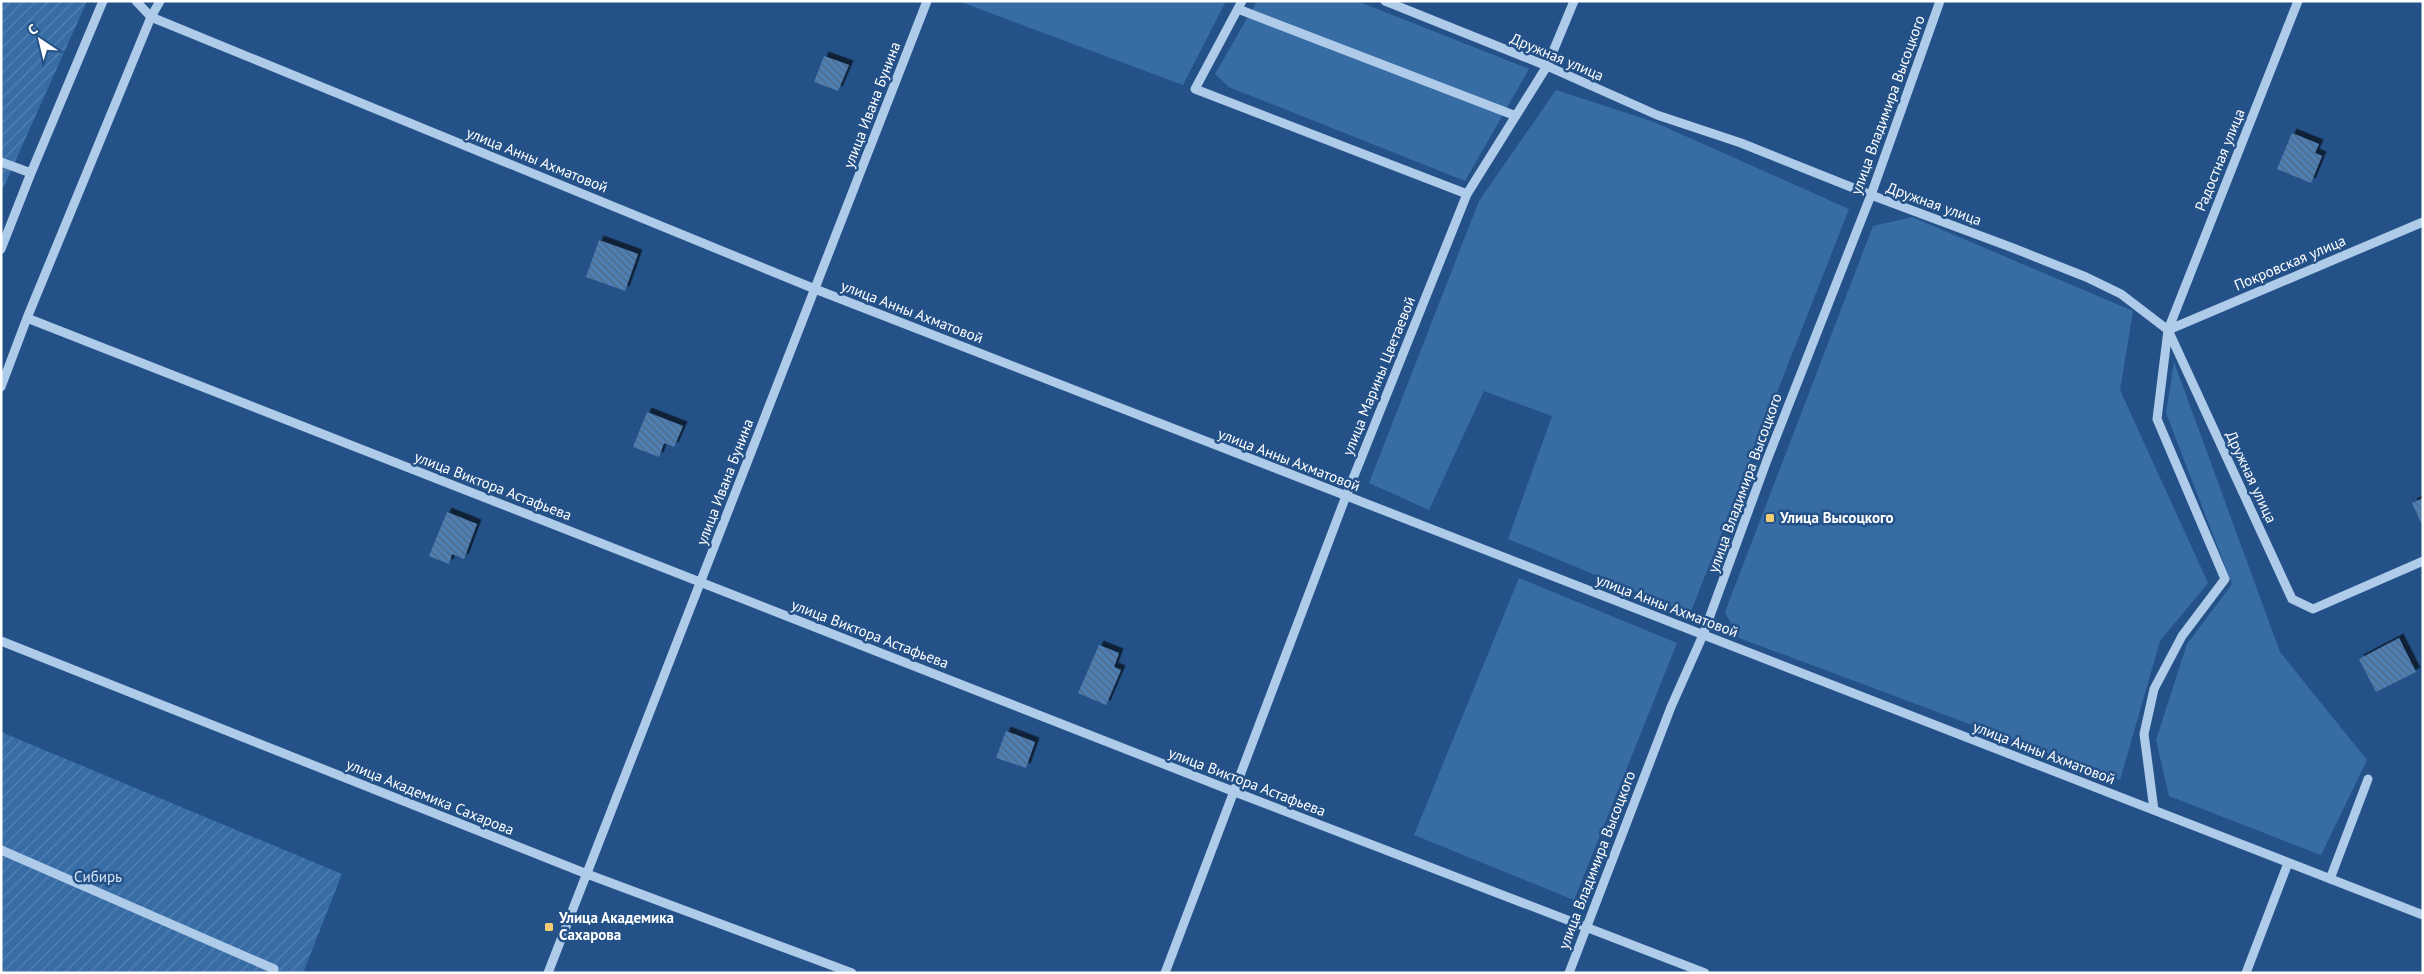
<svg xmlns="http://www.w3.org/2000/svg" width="2424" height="974" viewBox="0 0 2424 974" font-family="'PT Sans',sans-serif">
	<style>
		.grass { fill: #386ca5 }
		.garden { fill: url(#garden-furrows) }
		.building { fill: url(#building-back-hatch); filter: url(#shadow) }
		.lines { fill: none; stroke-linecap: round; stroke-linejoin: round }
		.minor { stroke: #afcbea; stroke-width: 9 }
		.poi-dot { fill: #f4cc73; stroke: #245288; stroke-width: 2 }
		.labels { text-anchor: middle; stroke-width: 5; stroke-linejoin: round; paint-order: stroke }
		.street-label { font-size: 15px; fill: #fff; stroke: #245288 }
		.poi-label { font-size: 15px; font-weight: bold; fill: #fff; stroke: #245288; text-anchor: start }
		.park-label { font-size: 15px; fill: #d4e5f7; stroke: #245288 }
	</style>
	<defs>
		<pattern id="garden-furrows" width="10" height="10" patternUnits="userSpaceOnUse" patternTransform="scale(1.25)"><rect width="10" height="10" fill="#386ca5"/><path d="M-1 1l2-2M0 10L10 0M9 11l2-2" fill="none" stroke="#5682b2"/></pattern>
		<pattern id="building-back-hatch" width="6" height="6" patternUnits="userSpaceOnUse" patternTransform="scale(1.25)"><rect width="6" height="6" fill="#507eb2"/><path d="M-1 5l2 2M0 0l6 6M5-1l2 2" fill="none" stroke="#4e6884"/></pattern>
		<filter id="shadow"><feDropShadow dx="4.5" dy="-4.5" stdDeviation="0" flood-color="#0009"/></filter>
	</defs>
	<rect width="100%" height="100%" fill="#245288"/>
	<path class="grass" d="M958,1H1226L1183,85Z
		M1257,1H1357L1529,69L1465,181L1229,87L1215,74Z
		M1556,90L1654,122L1849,209L1690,614L1508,539L1552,416L1484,391L1429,510L1369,483L1479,201Z
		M1912,217L2133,311L2120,390L2208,583L2160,641L2120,780L1739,638L1725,612L1873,226Z
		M2174,362L2280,652L2367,760L2321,855L2169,796L2156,740L2187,644L2232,584L2166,413Z
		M1519,578L1677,643L1574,900L1414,835Z"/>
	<path class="garden" d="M1,1H87L1,193Z
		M1,732L342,874L303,973H1Z"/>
	<path class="building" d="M824,56L849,65L838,91L814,82Z
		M2292,133L2319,144L2315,153L2322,156L2311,183L2277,169Z
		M599,240L638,254L625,291L586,277Z
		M647,412L683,426L674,447L664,443L659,457L633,447Z
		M2423,498V527L2412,503Z
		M447,512L477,524L464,559L452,554L449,564L429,556Z
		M2399,638L2416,672L2376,692L2359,659Z
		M1099,645L1119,653L1114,667L1121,670L1106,705L1078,693Z
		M1006,731L1035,742L1026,768L996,758Z"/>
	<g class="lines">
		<path class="minor" d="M136,1L151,17L815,289L2423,915
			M1242,1L1195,89L1467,194
			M1385,1L1547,66L1657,115L1741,143L1871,195L2013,248L2086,277L2121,294L2168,330L2292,599L2313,609L2423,561
			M1238,9L1516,116
			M1,162L31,173
			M1,249L31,173L103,1
			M27,318L1235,792L1705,973
			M2168,330L2423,222
			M1,387L27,318L151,17L160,1
			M1,641L587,874L852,973
			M2154,810L2144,734L2154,689L2182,636L2225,579L2157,419L2168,330L2298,1
			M1,850L274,969L273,973
			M2330,879L2368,779
			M548,973L927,1
			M1165,973L1346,496L1467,194L1547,66L1574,1
			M1569,973L1671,707L1703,635L1767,460L1871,195L1940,1
			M2246,973L2288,863"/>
	</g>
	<g class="poi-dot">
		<rect x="1765" y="513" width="10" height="10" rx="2.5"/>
		<rect x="544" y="922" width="10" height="10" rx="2.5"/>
	</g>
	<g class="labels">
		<g class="street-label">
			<text transform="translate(1557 57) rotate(23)" y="5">Дружная улица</text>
			<text transform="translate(872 105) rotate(-69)" y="5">улица Ивана Бунина</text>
			<text transform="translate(1888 105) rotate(-70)" y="5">улица Владимира Высоцкого</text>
			<text transform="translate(537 160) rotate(22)" y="5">улица Анны Ахматовой</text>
			<text transform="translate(2220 160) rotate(-68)" y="5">Радостная улица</text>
			<text transform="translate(1934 204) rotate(20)" y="5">Дружная улица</text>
			<text transform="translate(2290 263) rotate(-23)" y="5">Покровская улица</text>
			<text transform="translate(912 312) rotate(21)" y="5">улица Анны Ахматовой</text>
			<text transform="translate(1379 376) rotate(-68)" y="5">улица Марины Цветаевой</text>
			<text transform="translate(1289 460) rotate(21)" y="5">улица Анны Ахматовой</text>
			<text transform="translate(2251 477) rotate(65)" y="5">Дружная улица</text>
			<text transform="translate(725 482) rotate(-69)" y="5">улица Ивана Бунина</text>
			<text transform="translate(1745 483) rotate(-70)" y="5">улица Владимира Высоцкого</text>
			<text transform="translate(493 486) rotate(21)" y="5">улица Виктора Астафьева</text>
			<text transform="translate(1667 606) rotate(21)" y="5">улица Анны Ахматовой</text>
			<text transform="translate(870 634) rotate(21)" y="5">улица Виктора Астафьева</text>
			<text transform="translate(2044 753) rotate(21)" y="5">улица Анны Ахматовой</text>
			<text transform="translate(1247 782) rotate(21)" y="5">улица Виктора Астафьева</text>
			<text transform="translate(430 797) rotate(22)" y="5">улица Академика Сахарова</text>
			<text transform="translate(1597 860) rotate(-69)" y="5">улица Владимира Высоцкого</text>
		</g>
		<g class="poi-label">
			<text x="1780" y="523">Улица Высоцкого</text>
			<text x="559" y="923">Улица Академика<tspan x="559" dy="17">Сахарова</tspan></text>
		</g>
		<g class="park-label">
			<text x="98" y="882">Сибирь</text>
		</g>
	</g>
	<rect width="2424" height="974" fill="none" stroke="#ffffff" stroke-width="5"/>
	<g transform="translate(40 40) rotate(325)" stroke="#245288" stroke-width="4" paint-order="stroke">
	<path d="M0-4L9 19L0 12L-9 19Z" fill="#ffffff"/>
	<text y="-8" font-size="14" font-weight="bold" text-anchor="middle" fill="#ffffff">С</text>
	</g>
</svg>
